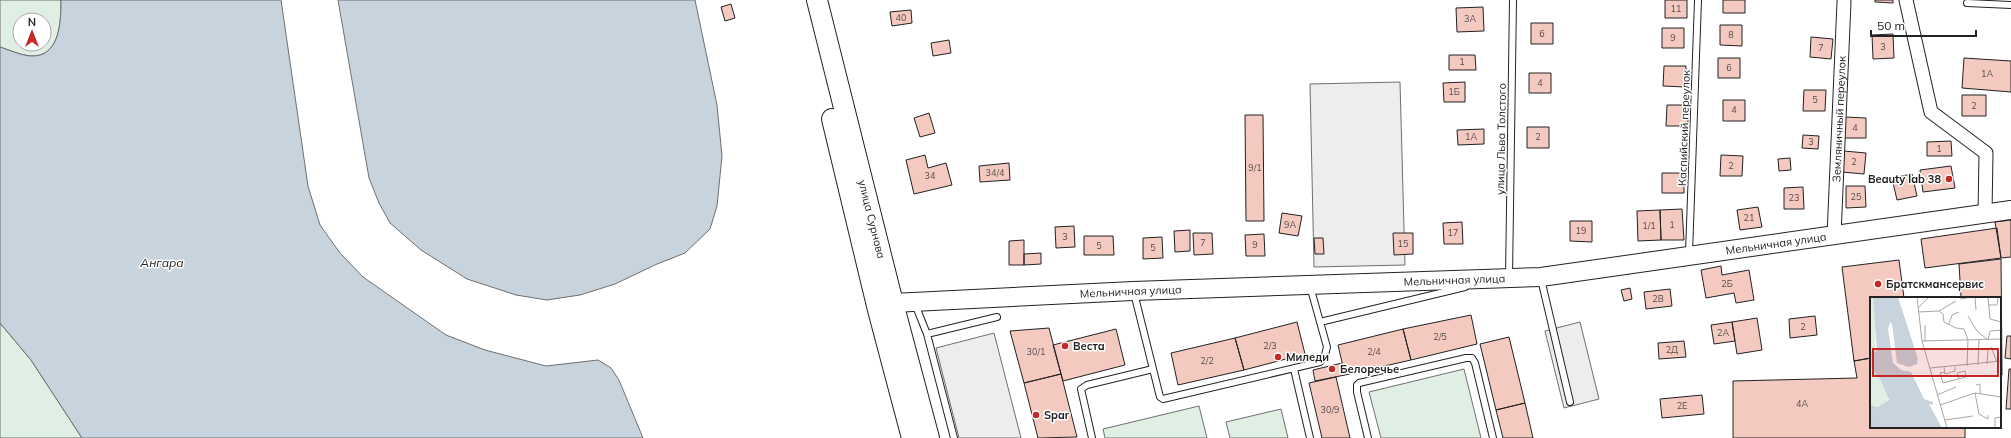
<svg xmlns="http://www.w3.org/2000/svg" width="2011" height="438" viewBox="0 0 2011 438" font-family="Mulish,sans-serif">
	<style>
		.green { fill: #e0efe3; stroke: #6f6f6f; fill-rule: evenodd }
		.parking { fill: #ededed; stroke: #6f6f6f }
		.water { fill: #c7d3dd; stroke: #6f6f6f }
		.building { fill: #f3c9c0; stroke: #222 }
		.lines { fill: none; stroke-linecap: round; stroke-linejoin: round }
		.lane-casing { stroke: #222; stroke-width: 8 }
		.street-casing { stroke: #222; stroke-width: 15 }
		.secondary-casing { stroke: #222; stroke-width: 20 }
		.primary-casing { stroke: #222; stroke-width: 22 }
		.lane { stroke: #fff; stroke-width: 6 }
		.street { stroke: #fff; stroke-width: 13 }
		.secondary { stroke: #fff; stroke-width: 18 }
		.primary { stroke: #fff; stroke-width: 20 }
		.poi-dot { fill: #c62828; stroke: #fff; stroke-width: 1.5 }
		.labels { text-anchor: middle; stroke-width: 3; stroke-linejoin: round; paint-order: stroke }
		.number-label { font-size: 9px; fill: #564c4a }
		.street-label { font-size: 11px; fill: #222; stroke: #fff }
		.poi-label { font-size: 11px; font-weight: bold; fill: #222; stroke: #fff; text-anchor: start }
		.water-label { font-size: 12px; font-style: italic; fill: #222; stroke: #fff }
		.inset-river { fill: none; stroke: #c7d3dd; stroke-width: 2 }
		.inset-road { fill: none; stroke: #a7a7a7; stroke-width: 1 }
		.view { fill: #c62828; fill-opacity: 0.15; stroke: #c62828; stroke-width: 2 }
		.inset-edge { fill: none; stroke: #222; stroke-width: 2 }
	</style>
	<rect width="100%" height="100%" fill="#fff"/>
	<path class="green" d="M0,0H61C61,22 60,58 30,56C20,55 9,50 0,47ZM20,20H44V44H20Z
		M0,323L31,360L82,438H0Z
		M1464,369L1481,438H1381L1369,392Z
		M1199,406L1207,438H1105L1103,429Z
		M1281,409L1288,438H1230L1226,422Z"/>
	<path class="parking" d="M1400,82L1405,265L1314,267L1310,84Z
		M1580,322L1599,399L1564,408L1545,331Z
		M994,333L1021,438H959L936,348Z"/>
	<path class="water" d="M61,0H281L308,186L320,225L340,253L363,277L446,335L485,350L546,366L598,360L611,368L619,380L643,438H82L31,360L0,323V47C9,50 20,55 30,56C60,58 61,22 61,0Z
		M338,0H695L717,105L722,156L717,206L710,229L685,253L657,264L615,284L580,295L547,300L516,295L467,279L421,250L390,223L379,203L369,178Z"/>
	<path class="building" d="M1665,0H1687V18H1665Z
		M1723,0H1745V13H1723Z
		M1875,0H1893V3L1875,2Z
		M731,4L735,18L725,21L721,7Z
		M1483,7L1484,31L1457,32L1456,8Z
		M911,10L912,23L892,26L890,12Z
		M1531,23H1553V44H1531Z
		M1720,25H1742V46L1720,45Z
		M1662,28H1684V48H1662Z
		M1893,34L1894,58L1873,59L1872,35Z
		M1811,37L1833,39L1831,59L1810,57Z
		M949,40L951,53L933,56L931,43Z
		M1449,55H1475L1476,70H1449Z
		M1718,58H1740V78H1718Z
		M1964,58L2011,61V92L1962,88Z
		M1664,66H1686L1685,87L1663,86Z
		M1529,73H1551V93H1529Z
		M1465,82V102H1444L1443,83Z
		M1804,90H1826L1825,111H1803Z
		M1962,95H1986V116H1962Z
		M1723,100H1745V121H1723Z
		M1667,105H1688V126H1666Z
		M929,113L935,133L920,137L914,118Z
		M1245,115H1263L1264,221H1246Z
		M1844,117L1866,118V138H1844Z
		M1527,127H1549V148H1527Z
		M1484,129V144L1458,145L1457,130Z
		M1803,135L1819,136L1818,149L1802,148Z
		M1951,141L1952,156H1927V142Z
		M1844,151L1866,153L1864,174L1842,172Z
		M925,155L928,168L946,163L952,185L914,194L906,160Z
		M1721,155L1743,156L1742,176H1720Z
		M1790,158L1791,170L1779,171L1778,159Z
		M1009,163L1010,180L980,182L979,166Z
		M1951,166L1955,188L1923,192L1920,170Z
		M1662,173H1684V193H1662Z
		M1912,174L1917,196L1897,200L1892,178Z
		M1846,186H1865L1866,207L1846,208Z
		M1803,187L1804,209H1784V188Z
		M1758,207L1762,227L1740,230L1737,210Z
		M1682,209L1684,240H1661L1660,210Z
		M1660,210L1661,240L1638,241L1637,211Z
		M1282,213L1302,216L1298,236L1279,233Z
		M2011,220V257L2001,258L1995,222Z
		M1570,221H1592V242L1570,241Z
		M1462,222L1463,244H1444L1443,223Z
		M1074,226L1075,247L1056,248L1055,227Z
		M1997,228L2001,258L1925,268L1921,239Z
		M1190,230V251L1175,252L1174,231Z
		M1193,233H1212L1213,254L1194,255Z
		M1393,233H1413V254L1394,255Z
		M1264,234L1265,256H1246L1245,235Z
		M1084,236H1113L1114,255H1084Z
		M1162,237L1163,258L1143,259V238Z
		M1314,238H1323L1324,254H1315Z
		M1024,240V265H1009V241Z
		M1041,253V264L1024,265V254Z
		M2001,259L2002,375H2000V298H1956L1961,297L1959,264Z
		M1899,260L1904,298H1871V358L1854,361L1842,267Z
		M1721,266L1722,275L1749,270L1754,300L1736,303L1734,293L1706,298L1701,270Z
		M1630,288L1632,299L1624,301L1621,290Z
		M1670,289L1672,306L1646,309L1644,292Z
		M1471,315L1477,344L1411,360L1403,329Z
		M1815,316L1817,335L1790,338L1789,319Z
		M1757,318L1762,350L1737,354L1732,322Z
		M1297,322L1305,354L1244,370L1235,338Z
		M1732,322L1735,341L1714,344L1711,325Z
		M1049,328L1061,374L1024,383L1010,331Z
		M1116,329L1125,365L1063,381L1053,345Z
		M1403,329L1411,360L1345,375L1338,345Z
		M2007,336H2011V359L2005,358Z
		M1509,337L1525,403L1496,410L1480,344Z
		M1235,338L1244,370L1178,385L1171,353Z
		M1684,341L1686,357L1659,359L1658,343Z
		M1871,358V427H1965V438H1733V381L1857,378L1854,361Z
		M1342,363L1345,375L1315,381L1313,370Z
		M2009,369H2011V409H2006Z
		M1061,374L1077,437L1038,438L1024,383Z
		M1336,377L1350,438H1322L1309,383Z
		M1702,395L1704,414L1662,418L1660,399Z
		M1525,403L1533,438H1503L1496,410Z"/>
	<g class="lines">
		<g class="lane-casing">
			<path id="lane" d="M1967,3L2011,5
				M1689,253L1698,0
				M1509,277L1513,0
				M1541,279L1570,402
				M1134,293L1160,397L1163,399L1320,362L1325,355L1327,347L1310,286
				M915,304L927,334L997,317
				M1320,322L1465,287
				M927,334L954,438
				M1294,369L1310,438
				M1092,438L1081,389L1087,385L1153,369
				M1368,438L1357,392V385L1359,383L1466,358H1472L1475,363L1493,438"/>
		</g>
		<g class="street-casing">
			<g id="street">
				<path d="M1906,0L1931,112L1986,153L1985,214"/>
				<path id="s1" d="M1834,236L1844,2"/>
			</g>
		</g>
		<g class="secondary-casing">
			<g id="secondary">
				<path id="s2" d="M893,303L1133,291L1541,277L2011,210"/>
			</g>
		</g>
		<g class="primary-casing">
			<g id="primary">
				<path id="s3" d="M817,0L893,303L929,438"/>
				<path d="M832,119L878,310L912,438"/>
			</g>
		</g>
		<use href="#lane" class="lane"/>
		<use href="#street" class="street"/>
		<use href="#secondary" class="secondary"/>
		<use href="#primary" class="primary"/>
	</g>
	<g class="poi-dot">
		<circle cx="1949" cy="179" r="4"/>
		<circle cx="1878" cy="284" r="4"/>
		<circle cx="1065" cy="346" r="4"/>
		<circle cx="1278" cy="357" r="4"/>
		<circle cx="1332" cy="369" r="4"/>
		<circle cx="1036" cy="415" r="4"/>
	</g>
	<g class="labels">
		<g class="number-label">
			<text x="1676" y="12">11</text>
			<text x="901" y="21">40</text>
			<text x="1470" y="22">3А</text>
			<text x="1542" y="37">6</text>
			<text x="1731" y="38">8</text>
			<text x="1673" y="41">9</text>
			<text x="1883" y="50">3</text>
			<text x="1821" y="51">7</text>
			<text x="1462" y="65">1</text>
			<text x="1729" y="71">6</text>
			<text x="1987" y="77">1А</text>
			<text x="1540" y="86">4</text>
			<text x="1454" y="95">1Б</text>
			<text x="1815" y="103">5</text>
			<text x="1974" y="109">2</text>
			<text x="1734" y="113">4</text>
			<text x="1855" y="131">4</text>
			<text x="1471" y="140">1А</text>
			<text x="1538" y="140">2</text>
			<text x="1811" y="145">3</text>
			<text x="1939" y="152">1</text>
			<text x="1854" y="165">2</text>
			<text x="1731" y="169">2</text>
			<text x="1255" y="171">9/1</text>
			<text x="995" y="176">34/4</text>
			<text x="930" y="179">34</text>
			<text x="1856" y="200">25</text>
			<text x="1794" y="201">23</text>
			<text x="1749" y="221">21</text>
			<text x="1290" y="228">9А</text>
			<text x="1672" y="228">1</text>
			<text x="1649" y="229">1/1</text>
			<text x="1581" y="234">19</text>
			<text x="1453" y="236">17</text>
			<text x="1065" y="240">3</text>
			<text x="1203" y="246">7</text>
			<text x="1403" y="247">15</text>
			<text x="1255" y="248">9</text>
			<text x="1099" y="249">5</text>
			<text x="1153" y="251">5</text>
			<text x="1727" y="287">2Б</text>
			<text x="1658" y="302">2В</text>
			<text x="1803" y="330">2</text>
			<text x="1723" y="336">2А</text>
			<text x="1440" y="340">2/5</text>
			<text x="1270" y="349">2/3</text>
			<text x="1672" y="353">2Д</text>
			<text x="1036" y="355">30/1</text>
			<text x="1374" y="355">2/4</text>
			<text x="1207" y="364">2/2</text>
			<text x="1802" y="407">4А</text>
			<text x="1682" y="409">2Е</text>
			<text x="1330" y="413">30/9</text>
		</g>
		<g class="street-label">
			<text dy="4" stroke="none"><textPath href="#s1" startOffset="117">Земляничный переулок</textPath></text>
			<text transform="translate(1684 128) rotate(-88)" y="4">Каспийский переулок</text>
			<text transform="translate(1501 139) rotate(-89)" y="4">улица Льва Толстого</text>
			<text dy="4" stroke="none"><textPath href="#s3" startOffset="226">улица Сурнова</textPath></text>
			<text dy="4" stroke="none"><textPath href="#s2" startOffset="886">Мельничная улица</textPath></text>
			<text dy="4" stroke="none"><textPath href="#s2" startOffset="562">Мельничная улица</textPath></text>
			<text dy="4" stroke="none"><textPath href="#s2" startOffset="238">Мельничная улица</textPath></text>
		</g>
		<g class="poi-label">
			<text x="1941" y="183" text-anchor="end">Beauty lab 38</text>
			<text x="1886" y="288">Братскмансервис</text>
			<text x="1073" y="350">Веста</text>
			<text x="1286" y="361">Миледи</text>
			<text x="1340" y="373">Белоречье</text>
			<text x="1044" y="419">Spar</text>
		</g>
		<g class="water-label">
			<text x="162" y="267">Ангара</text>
		</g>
	</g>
	<g transform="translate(1870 297)">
		<rect width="131" height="131" fill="#fff"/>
		<path d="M0,0H3L6,15L5,55L0,54ZM0,68L11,84L18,101L16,107L8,110L0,108Z" fill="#e0efe3"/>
		<path d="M3,0H28L48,62L47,67L39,70L27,66L22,27L20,25L18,32L23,66L31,73L41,75L54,102L63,105V108L59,107L72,131H0V108L8,110L19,103L11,84L0,68V54L5,55L7,53Z" fill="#c7d3dd"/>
		<path class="inset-river" d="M0,120L11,131"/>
		<path class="inset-road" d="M47,0L52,44L77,131M105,0L106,13M118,0L120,22L131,25M90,2L103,0M118,8H127L128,0M48,11L59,0M69,14L86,4M48,15L69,14L73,17L74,25L86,31L94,32L98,43L97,69M98,19L107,34L118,43L120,34L131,33M79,27L82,18L89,15M55,28V44M52,44L131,42M121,50L127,65M117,67L118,52M108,68L109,43M74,70L75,77L85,74V70M60,71L131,64M75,75L70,76L73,86L96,80L95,74L87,76L89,82M106,88L110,87V97M105,96L109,117L118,122V118M67,98L86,90M70,108L105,96L131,100M75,123L103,119M125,131V121L131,120"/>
		<path class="view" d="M3,52H128V79H3Z"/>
		<rect width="131" height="131" class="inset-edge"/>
	</g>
	<g transform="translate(32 32)"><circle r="19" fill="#ffffff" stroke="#a7a7a7"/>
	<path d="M0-3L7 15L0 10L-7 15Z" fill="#c62828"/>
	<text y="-6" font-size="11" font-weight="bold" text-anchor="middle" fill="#222222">N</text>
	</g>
	<path d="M1871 30v6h105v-6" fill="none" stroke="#222222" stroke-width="2"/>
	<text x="1877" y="30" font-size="12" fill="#222222" stroke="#ffffff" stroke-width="3" paint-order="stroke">50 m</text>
</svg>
